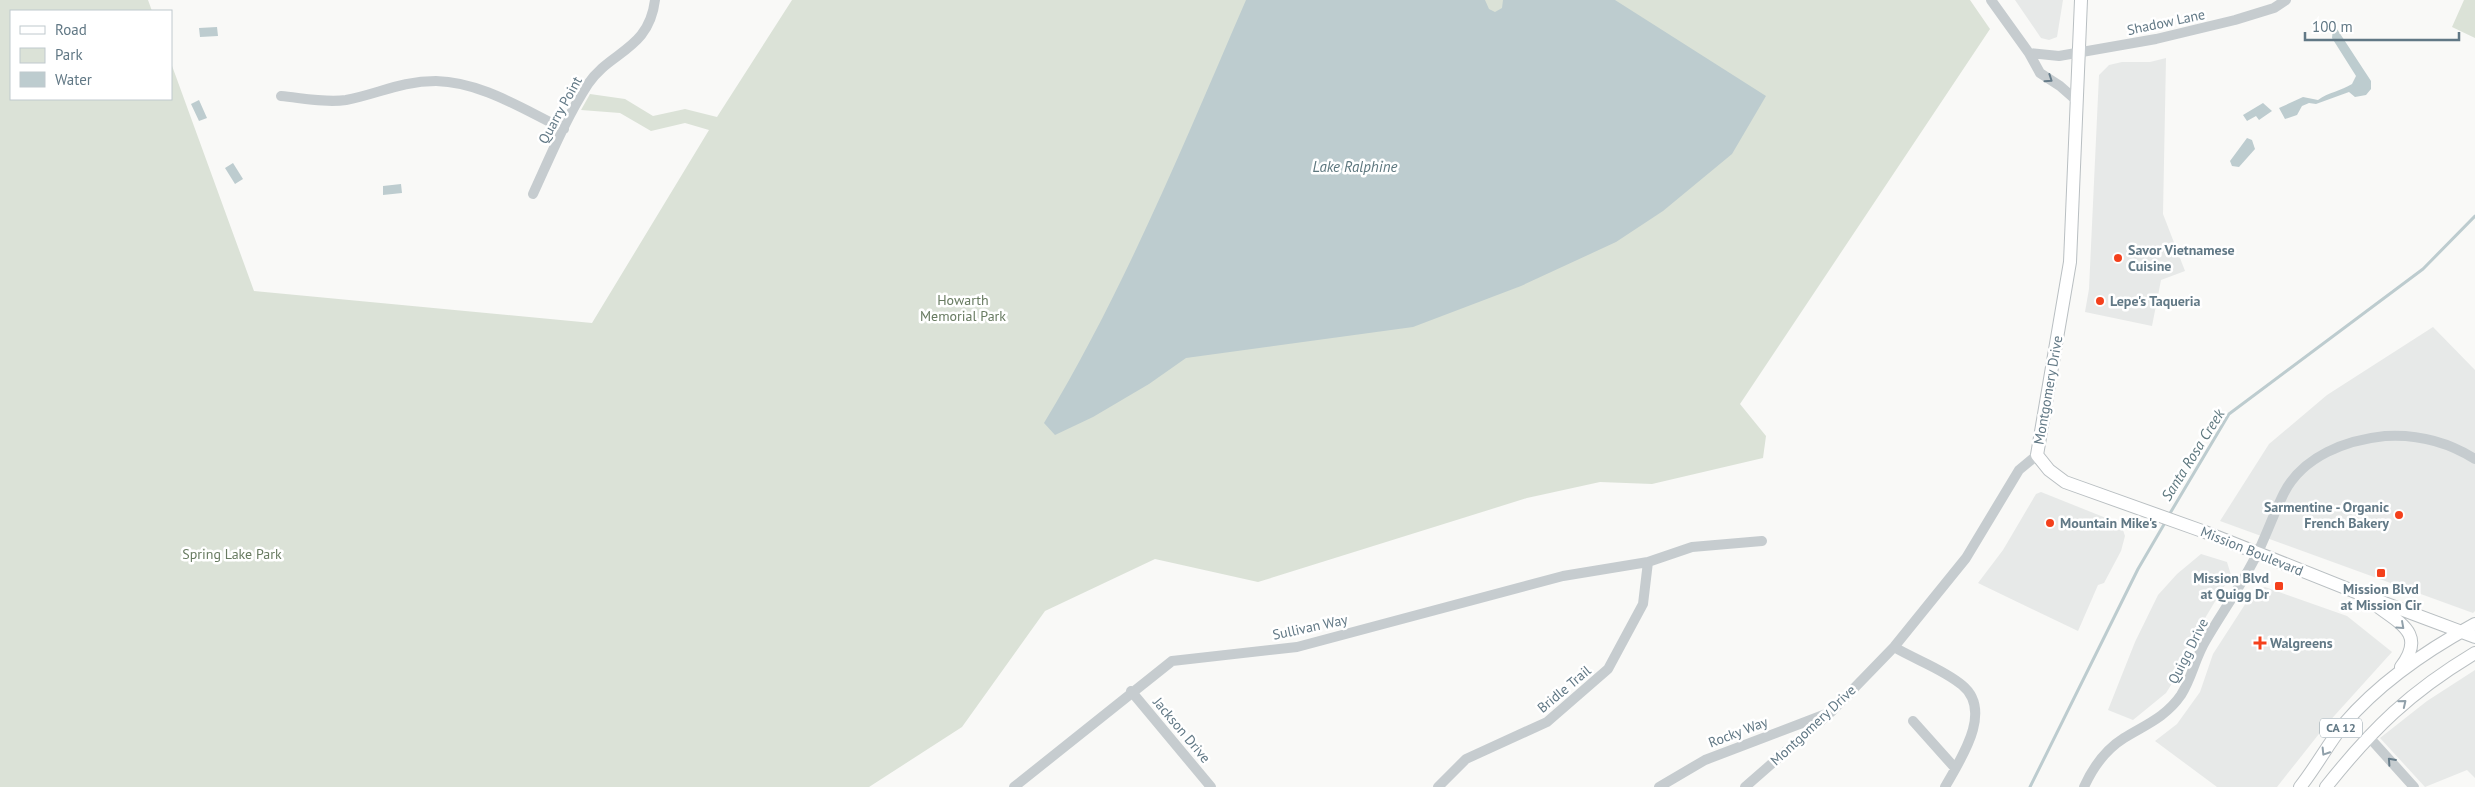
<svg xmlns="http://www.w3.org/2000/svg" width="2475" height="787" viewBox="0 0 2475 787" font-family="'PT Sans',sans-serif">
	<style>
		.built { fill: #e7e9e8 }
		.green { fill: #dbe2d7 }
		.water { fill: #bdcccf }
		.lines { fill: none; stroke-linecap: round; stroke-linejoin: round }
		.stream { stroke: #bdcccf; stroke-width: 3 }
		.major-casing { stroke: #b9bfc2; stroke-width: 14 }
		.minor { stroke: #c6cccf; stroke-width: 10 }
		.major { stroke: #fff; stroke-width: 12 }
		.oneway { stroke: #667c89 }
		.oneway2 { stroke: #90a0aa }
		.poi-dot { fill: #f4401c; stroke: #fff; stroke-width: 2 }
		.labels { text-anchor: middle; stroke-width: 5; stroke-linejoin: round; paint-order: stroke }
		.shield { fill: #fff; stroke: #90a0aa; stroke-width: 1 }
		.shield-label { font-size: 12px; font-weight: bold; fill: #617885 }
		.street-label { font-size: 14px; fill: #617885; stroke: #fff }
		.poi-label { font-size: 14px; font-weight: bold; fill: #617885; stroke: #fff; text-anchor: start }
		.park-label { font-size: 14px; fill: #687b61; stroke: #fff }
		.water-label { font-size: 15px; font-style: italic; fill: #5d777e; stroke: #fff }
	</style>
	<rect width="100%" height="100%" fill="#f9f9f7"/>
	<path class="built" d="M2015,0H2063L2057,37L2049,40L2041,38Z
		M2166,58L2163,214L2185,271L2161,280L2152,326L2085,312L2089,289L2099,75L2109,65L2122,62H2150Z
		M2433,327L2475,370V611L2473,613L2220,521L2269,444L2327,395Z
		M2041,492L2121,524L2125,536L2121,551L2104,583L2098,585L2078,631L1978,583L2003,550L2036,494Z
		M2201,554L2227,562L2231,575L2184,653L2173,682L2166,693L2133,720L2108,710L2135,642L2158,595L2177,574Z
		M2265,587L2347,616L2392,652L2326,725L2277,787H2217L2155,741L2177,724L2200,692L2213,654L2253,592Z
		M2475,670V778L2467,770L2425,787L2380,738L2427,701Z"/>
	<path class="green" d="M0,0H148L152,11H11V99H171V63L254,291L592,323L709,130L685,123L651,131L620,113L581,110L590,94L625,99L653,116L685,109L717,117L792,0H1970L1990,29L1740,404L1766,436L1763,458L1652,484L1600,482L1527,498L1258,582L1155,559L1045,611L962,727L869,787H0Z
		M2464,0H2475V38L2452,27Z"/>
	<path class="water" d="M1246,0H1485L1489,9L1495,12L1502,8L1503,0H1615L1766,96L1732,154L1663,211L1616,242L1521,286L1413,327L1186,358L1149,384L1093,417L1055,435L1044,423C1125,289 1184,143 1246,0Z
		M217,27L218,36L200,37L199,28Z
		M2333,28L2337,29L2371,81V89L2366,95L2355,97L2349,92L2316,104L2309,103L2302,106L2297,115L2285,119L2279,108L2303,97L2318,100C2329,92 2341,91 2352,84L2356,76L2332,38Z
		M199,100L207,118L199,121L191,104Z
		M2263,103L2272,111L2259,120L2256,116L2247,121L2243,115Z
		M2247,138L2252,140L2255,149L2239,167L2232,166L2230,161Z
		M233,163L243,179L235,184L225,168Z
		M401,184L402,193L383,195V186Z"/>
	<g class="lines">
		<path class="stream" d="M2169,515L2229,414L2423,269L2475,216
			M2030,787L2138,569L2166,521"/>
		<g class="major-casing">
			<path id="major" d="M2081,0L2070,262L2037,455L2049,470L2065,482L2205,532L2363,595L2475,637
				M2373,603C2399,623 2427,633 2401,667
				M2300,787C2316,767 2328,744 2344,724C2380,682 2427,650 2475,624
				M2326,787C2373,728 2410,692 2475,653"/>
		</g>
		<path class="minor" d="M1991,0L2029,53L2040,73L2060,86L2076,100
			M2029,53L2059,56L2156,39L2235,20L2274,8L2286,0
			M281,96C302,98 326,103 346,100C378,94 401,81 436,81C482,82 524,110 564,129
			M533,194C550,157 566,118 588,84C610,51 649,50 655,0
			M1894,647C1916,660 1943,669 1962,685C1994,711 1960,760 1945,787
			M1131,691L1211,787
			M1913,721L1955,768
			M2368,736L2414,787
			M1014,787L1172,661L1297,647L1563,576L1648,562L1692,547L1762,541
			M1438,787L1466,759L1547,722L1608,669L1643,604L1648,562
			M1659,787L1705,760L1826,714
			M1745,787L1831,712L1894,647L1966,558L2019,470L2037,455
			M2084,787C2093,767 2105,750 2124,738C2145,725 2166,717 2181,695C2192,678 2195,658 2206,640C2223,611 2243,583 2258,552C2267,533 2274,513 2284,493C2303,456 2346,440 2385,436C2417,434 2448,442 2475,459"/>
		<use href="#major" class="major"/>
	</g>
	<defs><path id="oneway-chevron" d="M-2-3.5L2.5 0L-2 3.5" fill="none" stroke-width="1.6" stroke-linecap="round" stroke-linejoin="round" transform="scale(1.25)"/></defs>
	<g class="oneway">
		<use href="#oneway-chevron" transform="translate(2049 79) rotate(34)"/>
		<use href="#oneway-chevron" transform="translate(2391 761) rotate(-132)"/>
	</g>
	<g class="oneway2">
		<use href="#oneway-chevron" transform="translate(2401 626) rotate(42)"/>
		<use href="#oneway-chevron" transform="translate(2403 703) rotate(-39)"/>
		<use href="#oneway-chevron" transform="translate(2325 752) rotate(122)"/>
	</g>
	<g class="poi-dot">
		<circle cx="2118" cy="258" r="5"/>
		<circle cx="2100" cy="301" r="5"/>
		<circle cx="2399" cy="515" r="5"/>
		<circle cx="2050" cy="523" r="5"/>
		<rect x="2376" y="568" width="10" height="10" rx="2.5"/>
		<rect x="2274" y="581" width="10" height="10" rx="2.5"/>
		<path d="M2257.5 635.5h5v5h5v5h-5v5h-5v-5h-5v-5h5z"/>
	</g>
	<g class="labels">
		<rect class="shield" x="2320" y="718.5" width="42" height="19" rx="4"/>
		<g class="shield-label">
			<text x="2341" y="732">CA 12</text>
		</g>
		<g class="street-label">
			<text transform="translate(2166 22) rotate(-12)" y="5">Shadow Lane</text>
			<text transform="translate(560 110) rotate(-61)" y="5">Quarry Point</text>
			<text transform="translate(2048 390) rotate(-80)" y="5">Montgomery Drive</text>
			<text transform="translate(2252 551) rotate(22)" y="5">Mission Boulevard</text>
			<text transform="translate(1310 627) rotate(-12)" y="5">Sullivan Way</text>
			<text transform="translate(2188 651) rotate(-63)" y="5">Quigg Drive</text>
			<text transform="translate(1564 689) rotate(-40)" y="5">Bridle Trail</text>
			<text transform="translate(1813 725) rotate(-43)" y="5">Montgomery Drive</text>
			<text transform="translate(1182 730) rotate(50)" y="5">Jackson Drive</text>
			<text transform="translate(1738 732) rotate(-21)" y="5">Rocky Way</text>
		</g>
		<g class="poi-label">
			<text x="2128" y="255">Savor Vietnamese<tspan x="2128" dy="16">Cuisine</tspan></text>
			<text x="2110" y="306">Lepe's Taqueria</text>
			<text x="2389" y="512" text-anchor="end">Sarmentine - Organic<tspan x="2389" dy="16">French Bakery</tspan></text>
			<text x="2060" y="528">Mountain Mike's</text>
			<text x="2269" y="583" text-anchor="end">Mission Blvd<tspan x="2269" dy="16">at Quigg Dr</tspan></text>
			<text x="2381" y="594" text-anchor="middle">Mission Blvd<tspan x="2381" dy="16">at Mission Cir</tspan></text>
			<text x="2270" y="648">Walgreens</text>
		</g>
		<g class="park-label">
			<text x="963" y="305">Howarth<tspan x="963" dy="16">Memorial Park</tspan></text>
			<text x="232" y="559">Spring Lake Park</text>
		</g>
		<g class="water-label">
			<text x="1355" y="172">Lake Ralphine</text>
			<text transform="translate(2193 455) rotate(-58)" y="5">Santa Rosa Creek</text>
		</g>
	</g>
	<rect x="10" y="10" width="162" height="90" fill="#ffffff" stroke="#c0c9ce"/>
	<rect x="20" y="26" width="25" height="8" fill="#ffffff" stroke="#c0c9ce"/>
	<text x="55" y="35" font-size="15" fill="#617885">Road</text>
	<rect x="20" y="48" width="25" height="15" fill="#dbe2d7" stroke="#c0c9ce"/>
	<text x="55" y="60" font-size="15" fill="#617885">Park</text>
	<rect x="20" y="72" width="25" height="15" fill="#bdcccf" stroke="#c0c9ce"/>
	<text x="55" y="85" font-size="15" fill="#617885">Water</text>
	<path d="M2305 32v8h154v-8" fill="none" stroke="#617885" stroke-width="2.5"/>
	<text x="2312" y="32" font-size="15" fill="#617885" stroke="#ffffff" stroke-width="4" paint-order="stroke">100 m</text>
</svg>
